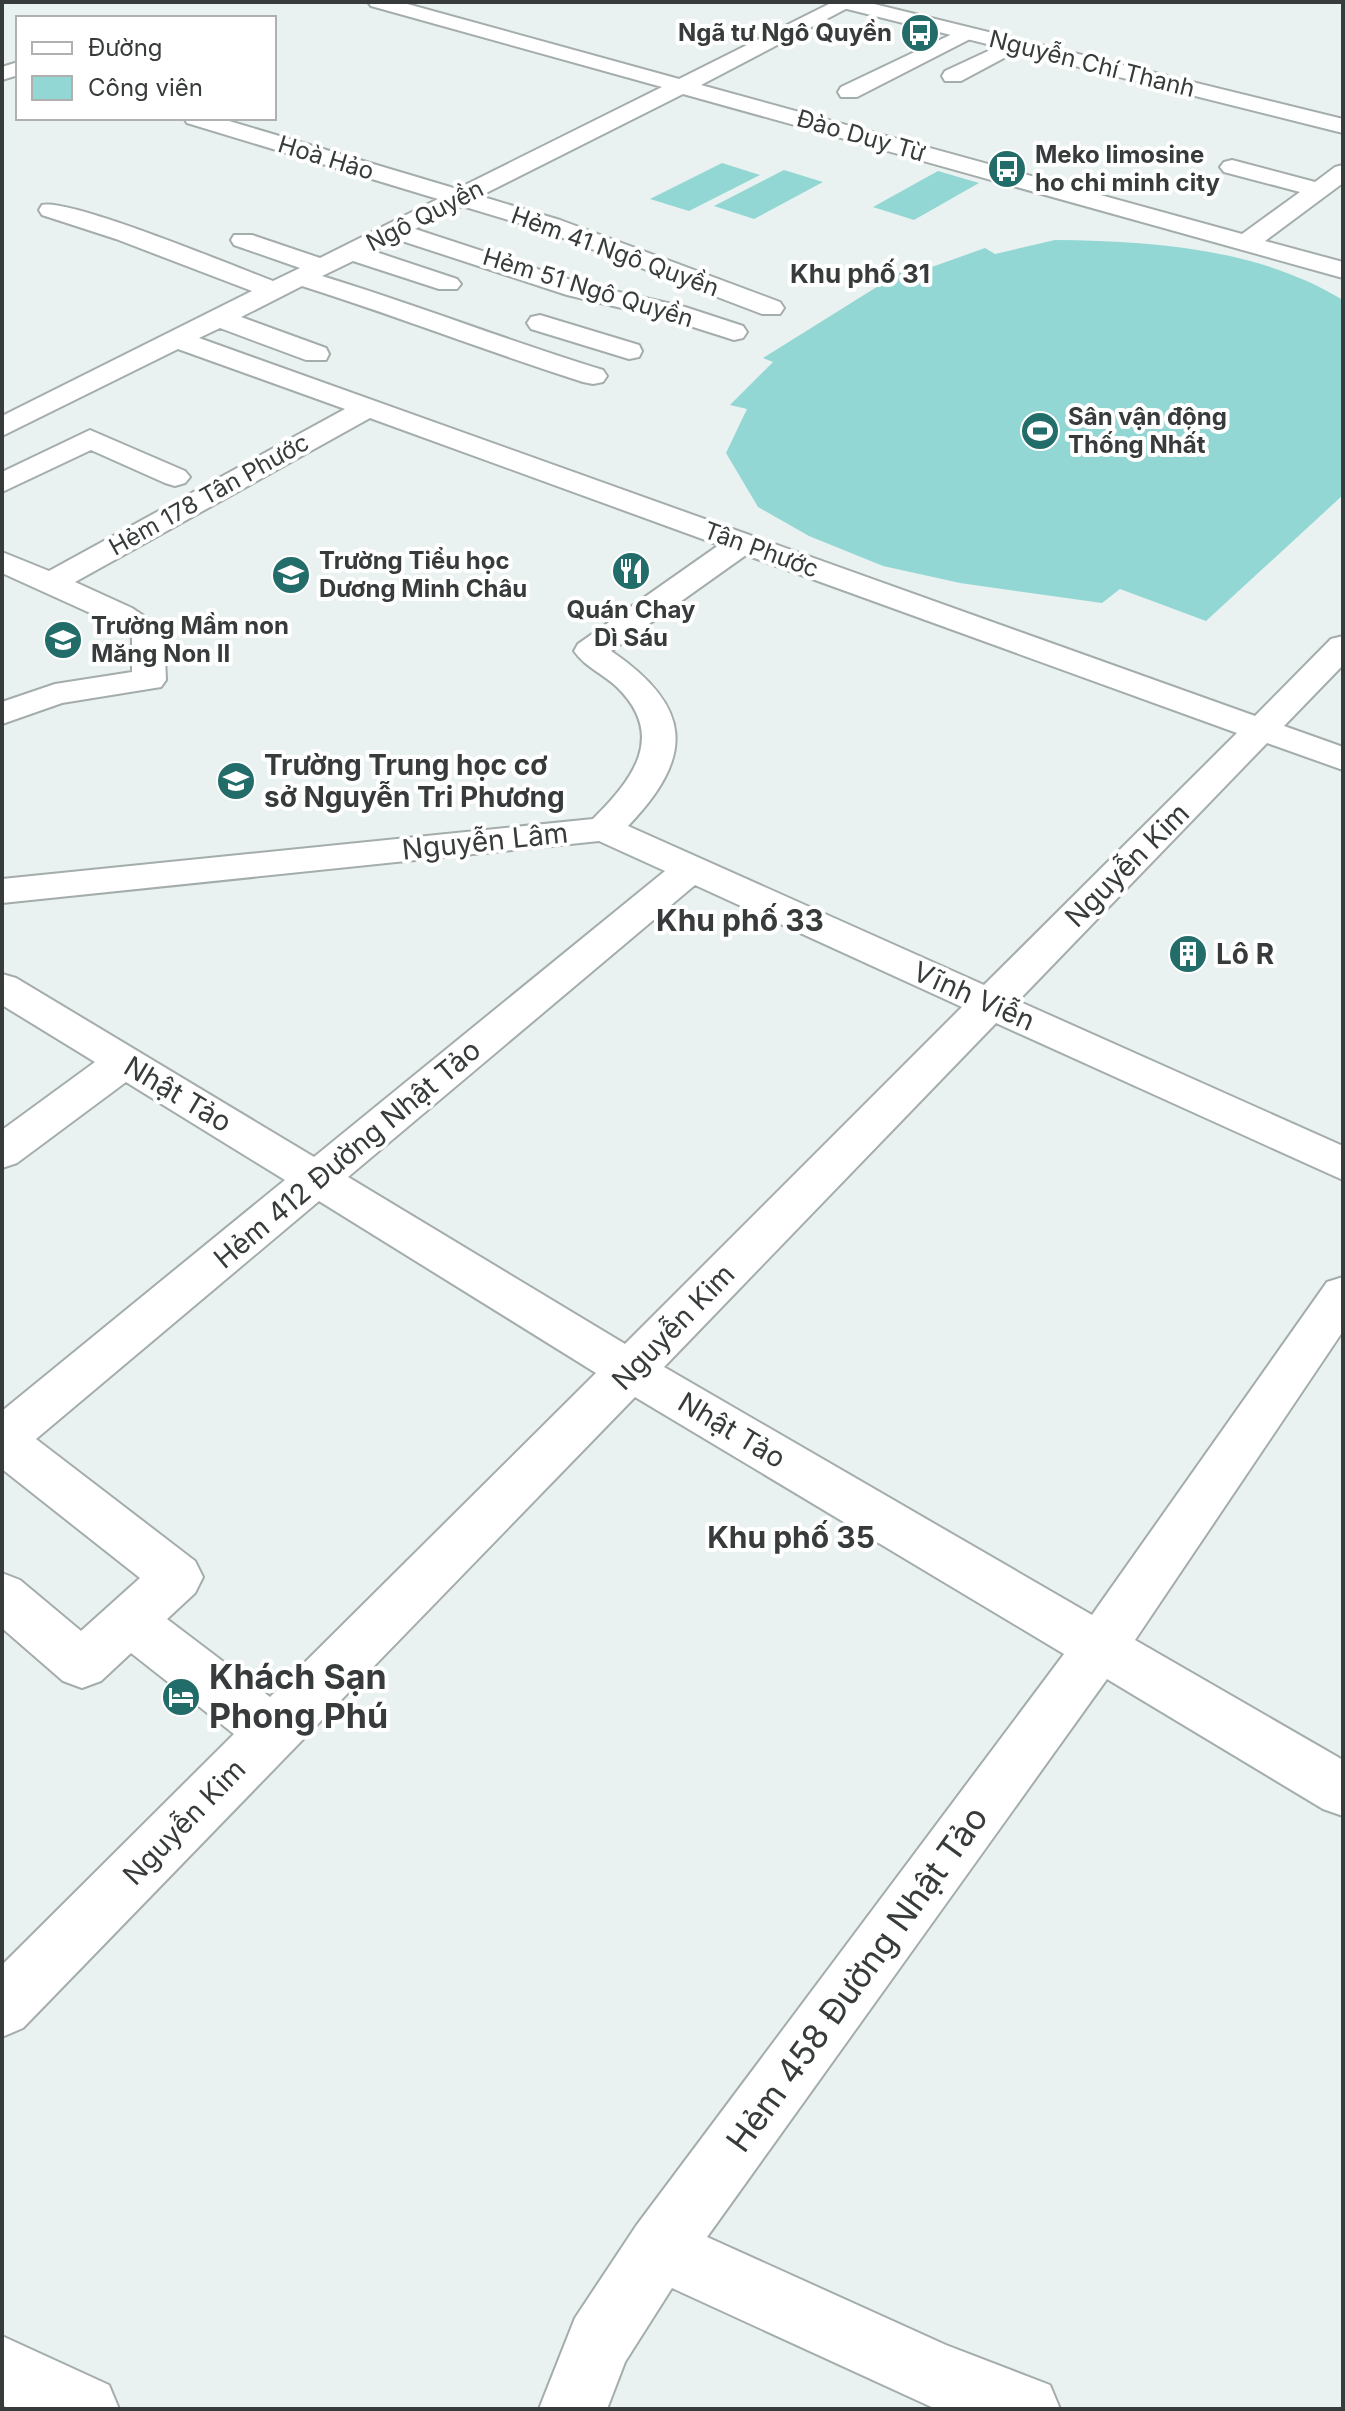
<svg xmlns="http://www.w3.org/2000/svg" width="1345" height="2411" viewBox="0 0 1345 2411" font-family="Inter,sans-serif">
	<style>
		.green { fill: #92d7d3 }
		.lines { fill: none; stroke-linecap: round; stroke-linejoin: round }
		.minor-casing { stroke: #a4acac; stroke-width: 4 }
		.major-casing { stroke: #a4acac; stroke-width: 4 }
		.minor { fill: #fff; fill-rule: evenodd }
		.major { fill: #fff; fill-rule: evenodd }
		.labels { text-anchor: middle; stroke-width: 8; stroke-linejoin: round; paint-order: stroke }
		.far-poi-label { font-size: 24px; font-weight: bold; fill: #373b3b; stroke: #fff; text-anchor: start }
		.far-street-label { font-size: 24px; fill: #373b3b; stroke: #fff }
		.far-neighbourhood-label { font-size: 26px; font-weight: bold; fill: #373b3b; stroke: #fff }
		.poi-label { font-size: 28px; font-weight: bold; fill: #373b3b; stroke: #fff; text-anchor: start }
		.street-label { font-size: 28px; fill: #373b3b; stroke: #fff }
		.neighbourhood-label { font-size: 30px; font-weight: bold; fill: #373b3b; stroke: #fff }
		.near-poi-label { font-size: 34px; font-weight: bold; fill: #373b3b; stroke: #fff; text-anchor: start }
		.near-street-label { font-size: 34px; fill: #373b3b; stroke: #fff }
	</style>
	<rect width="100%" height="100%" fill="#e9f2f1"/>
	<path class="green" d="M722,163L760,175L689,211L650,199Z
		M784,170L823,182L754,219L714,206Z
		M938,171L979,183L914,220L873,207Z
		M1055,240C1152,241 1258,248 1343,300V495L1206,621L1120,589L1102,603L960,583L883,566L809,536L758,507L726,453L747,409L730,405L773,362L763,358L904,270L915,273L985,248L995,254Z"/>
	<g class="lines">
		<g class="minor-casing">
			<path id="minor" d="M368,2H400L679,79L833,2H859L701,85L1242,234L1300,192L1224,172L1220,167L1224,162L1232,160L1315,182L1335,167L1343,165V183L1265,241L1343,262V278L683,94L480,196L560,220L780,302L784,308L780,314H762L542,230L462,206L415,229L583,284L685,307L743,326L747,332L743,338L734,340L668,319L567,295L396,239L373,251L457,279L461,284L457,289H439L353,261L322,276C417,305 508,341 603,370L607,376L603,382L593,384L583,382C489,352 397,316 302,286L241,317L326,348L329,354L326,360H306L220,328L199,338L1255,716L1331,639L1343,636V665L1284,726L1343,747V770L1267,743L1018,1001L1343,1146V1180L996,1023L664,1367L1092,1615L1327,1282L1343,1277V1331L1135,1640L1343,1760V1816L1323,1809L1107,1679L707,2237L946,2345L1050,2385L1060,2409H936L672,2288L625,2362L607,2409H539L575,2318L636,2226L1064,1654L635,1397L23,2028L2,2037V1965L234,1734L131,1653L101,1681L82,1688L63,1681L2,1628V1573L20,1580L81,1631L140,1578L2,1469V1411L285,1180L126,1082L17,1163L2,1168V1130L95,1062L2,1005V974L16,978L314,1157L665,871L599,841L2,903V879L593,819C633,779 667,736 617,687C603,674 584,666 574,651L578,644L719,545L370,418L75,582L132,608L160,627L164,634L166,680L161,687L62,703L2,724V702L55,684L132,672V638L110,622L2,573V552L49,571L345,409L178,349L2,436V416L252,291L116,239L42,215L39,210L42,205C70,198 236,267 273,281L300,268L234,245L231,240L234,235H252L320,258L438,199L187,123L184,118H219L457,189L662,87L371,6ZM746,555L1237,733L984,985L628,826C695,756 693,707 611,651ZM695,885L962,1007L625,1344L348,1177ZM319,1201L596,1373L270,1697L167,1619L195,1593L203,1577L195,1561L36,1439Z
				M967,27L977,33L974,37L857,97H841L838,92L841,87Z
				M1014,39L1021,41L1024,45L1021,49L961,81H945L942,76L945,71Z
				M18,62V75L2,80V67Z
				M540,315L639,345L642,351L639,357L629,359L531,329L527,323L531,317Z
				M90,430L185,471L190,477L185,483L175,486L165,483L91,450L2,492V472Z"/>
		</g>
		<g class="major-casing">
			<path id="major" d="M832,2H866L1343,119V133L835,6Z
				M2,2336L109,2385L119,2409H10L2,2405Z"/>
		</g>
		<use href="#minor" class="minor"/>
		<use href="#major" class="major"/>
	</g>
	<defs>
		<g id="bus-disc" transform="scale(2)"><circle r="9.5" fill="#226d6a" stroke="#fff"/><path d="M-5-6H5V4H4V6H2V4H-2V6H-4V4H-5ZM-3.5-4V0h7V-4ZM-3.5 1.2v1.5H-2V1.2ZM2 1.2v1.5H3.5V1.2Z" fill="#fff"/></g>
		<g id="stadium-disc" transform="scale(2)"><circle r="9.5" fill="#226d6a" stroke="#fff"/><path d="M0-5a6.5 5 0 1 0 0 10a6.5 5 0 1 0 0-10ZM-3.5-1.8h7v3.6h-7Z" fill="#fff"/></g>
		<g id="restaurant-disc" transform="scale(2)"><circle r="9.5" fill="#226d6a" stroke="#fff"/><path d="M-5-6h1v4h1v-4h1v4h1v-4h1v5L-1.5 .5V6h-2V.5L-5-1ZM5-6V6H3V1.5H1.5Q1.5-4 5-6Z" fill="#fff"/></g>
		<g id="school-disc" transform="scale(2)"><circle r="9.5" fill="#226d6a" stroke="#fff"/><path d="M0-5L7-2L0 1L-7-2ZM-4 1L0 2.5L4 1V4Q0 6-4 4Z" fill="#fff"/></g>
		<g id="building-disc" transform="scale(2)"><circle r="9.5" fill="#226d6a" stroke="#fff"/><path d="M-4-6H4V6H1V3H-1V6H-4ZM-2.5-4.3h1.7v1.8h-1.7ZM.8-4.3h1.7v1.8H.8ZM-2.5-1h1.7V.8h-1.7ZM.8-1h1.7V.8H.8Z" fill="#fff"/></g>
		<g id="hotel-disc" transform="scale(2)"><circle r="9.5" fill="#226d6a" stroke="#fff"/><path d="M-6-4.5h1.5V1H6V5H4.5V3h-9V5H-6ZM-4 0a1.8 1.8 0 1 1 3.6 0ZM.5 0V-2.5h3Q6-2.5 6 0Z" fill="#fff"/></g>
	</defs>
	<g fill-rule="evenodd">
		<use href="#bus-disc" x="920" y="33"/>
		<use href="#bus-disc" x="1007" y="169"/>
		<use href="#stadium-disc" x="1040" y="431"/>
		<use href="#restaurant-disc" x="631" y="571"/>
		<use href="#school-disc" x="291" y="575"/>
		<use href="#school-disc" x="63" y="640"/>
		<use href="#school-disc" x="236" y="781"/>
		<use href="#building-disc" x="1188" y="954"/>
		<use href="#hotel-disc" x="181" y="1697"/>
	</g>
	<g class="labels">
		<g class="far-poi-label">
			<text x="892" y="41" text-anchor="end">Ngã tư Ngô Quyền</text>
			<text x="1035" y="163">Meko limosine<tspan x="1035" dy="28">ho chi minh city</tspan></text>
			<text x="1068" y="425">Sân vận động<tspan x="1068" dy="28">Thống Nhất</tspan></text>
			<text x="319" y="569">Trường Tiểu học<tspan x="319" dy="28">Dương Minh Châu</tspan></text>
			<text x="631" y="618" text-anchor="middle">Quán Chay<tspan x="631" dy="28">Dì Sáu</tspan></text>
			<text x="91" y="634">Trường Mầm non<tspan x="91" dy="28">Măng Non II</tspan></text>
		</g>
		<g class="far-street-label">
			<text transform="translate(1092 64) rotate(14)" y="8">Nguyễn Chí Thanh</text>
			<text transform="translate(861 136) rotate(16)" y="8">Đào Duy Từ</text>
			<text transform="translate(326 158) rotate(17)" y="8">Hoà Hảo</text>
			<text transform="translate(425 216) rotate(-27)" y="8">Ngô Quyền</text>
			<text transform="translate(615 252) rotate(20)" y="8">Hẻm 41 Ngô Quyền</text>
			<text transform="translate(588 288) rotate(17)" y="8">Hẻm 51 Ngô Quyền</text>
			<text transform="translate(209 495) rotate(-29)" y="8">Hẻm 178 Tân Phước</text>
			<text transform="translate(761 550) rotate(20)" y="8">Tân Phước</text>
		</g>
		<g class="far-neighbourhood-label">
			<text x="860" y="283">Khu phố 31</text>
		</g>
		<g class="poi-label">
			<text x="264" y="775">Trường Trung học cơ<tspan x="264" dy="32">sở Nguyễn Tri Phương</tspan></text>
			<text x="1216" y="964">Lô R</text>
		</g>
		<g class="street-label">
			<text transform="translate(485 841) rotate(-6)" y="10">Nguyễn Lâm</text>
			<text transform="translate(1127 865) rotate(-45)" y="10">Nguyễn Kim</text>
			<text transform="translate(974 996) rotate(24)" y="10">Vĩnh Viễn</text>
			<text transform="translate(178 1094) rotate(31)" y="10">Nhật Tảo</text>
			<text transform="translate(347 1154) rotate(-40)" y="10">Hẻm 412 Đường Nhật Tảo</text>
			<text transform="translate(673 1327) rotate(-46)" y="10">Nguyễn Kim</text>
			<text transform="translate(732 1430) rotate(31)" y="10">Nhật Tảo</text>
			<text transform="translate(184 1822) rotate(-46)" y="10">Nguyễn Kim</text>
		</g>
		<g class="neighbourhood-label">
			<text x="740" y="931">Khu phố 33</text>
			<text x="791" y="1548">Khu phố 35</text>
		</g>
		<g class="near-poi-label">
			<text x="209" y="1689">Khách Sạn<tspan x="209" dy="39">Phong Phú</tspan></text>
		</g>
		<g class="near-street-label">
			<text transform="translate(857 1979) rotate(-54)" y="12">Hẻm 458 Đường Nhật Tảo</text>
		</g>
	</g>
	<rect width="1345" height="2411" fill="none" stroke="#373b3b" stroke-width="8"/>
	<rect x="16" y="16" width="260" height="104" fill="#ffffff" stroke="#afb1b1" stroke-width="2"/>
	<rect x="32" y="42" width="40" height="12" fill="#ffffff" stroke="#afb1b1" stroke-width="2"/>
	<text x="88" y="56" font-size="24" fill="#373b3b">Đường</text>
	<rect x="32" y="76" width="40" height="24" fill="#92d7d3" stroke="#afb1b1" stroke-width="2"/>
	<text x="88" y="96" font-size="24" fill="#373b3b">Công viên</text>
</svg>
